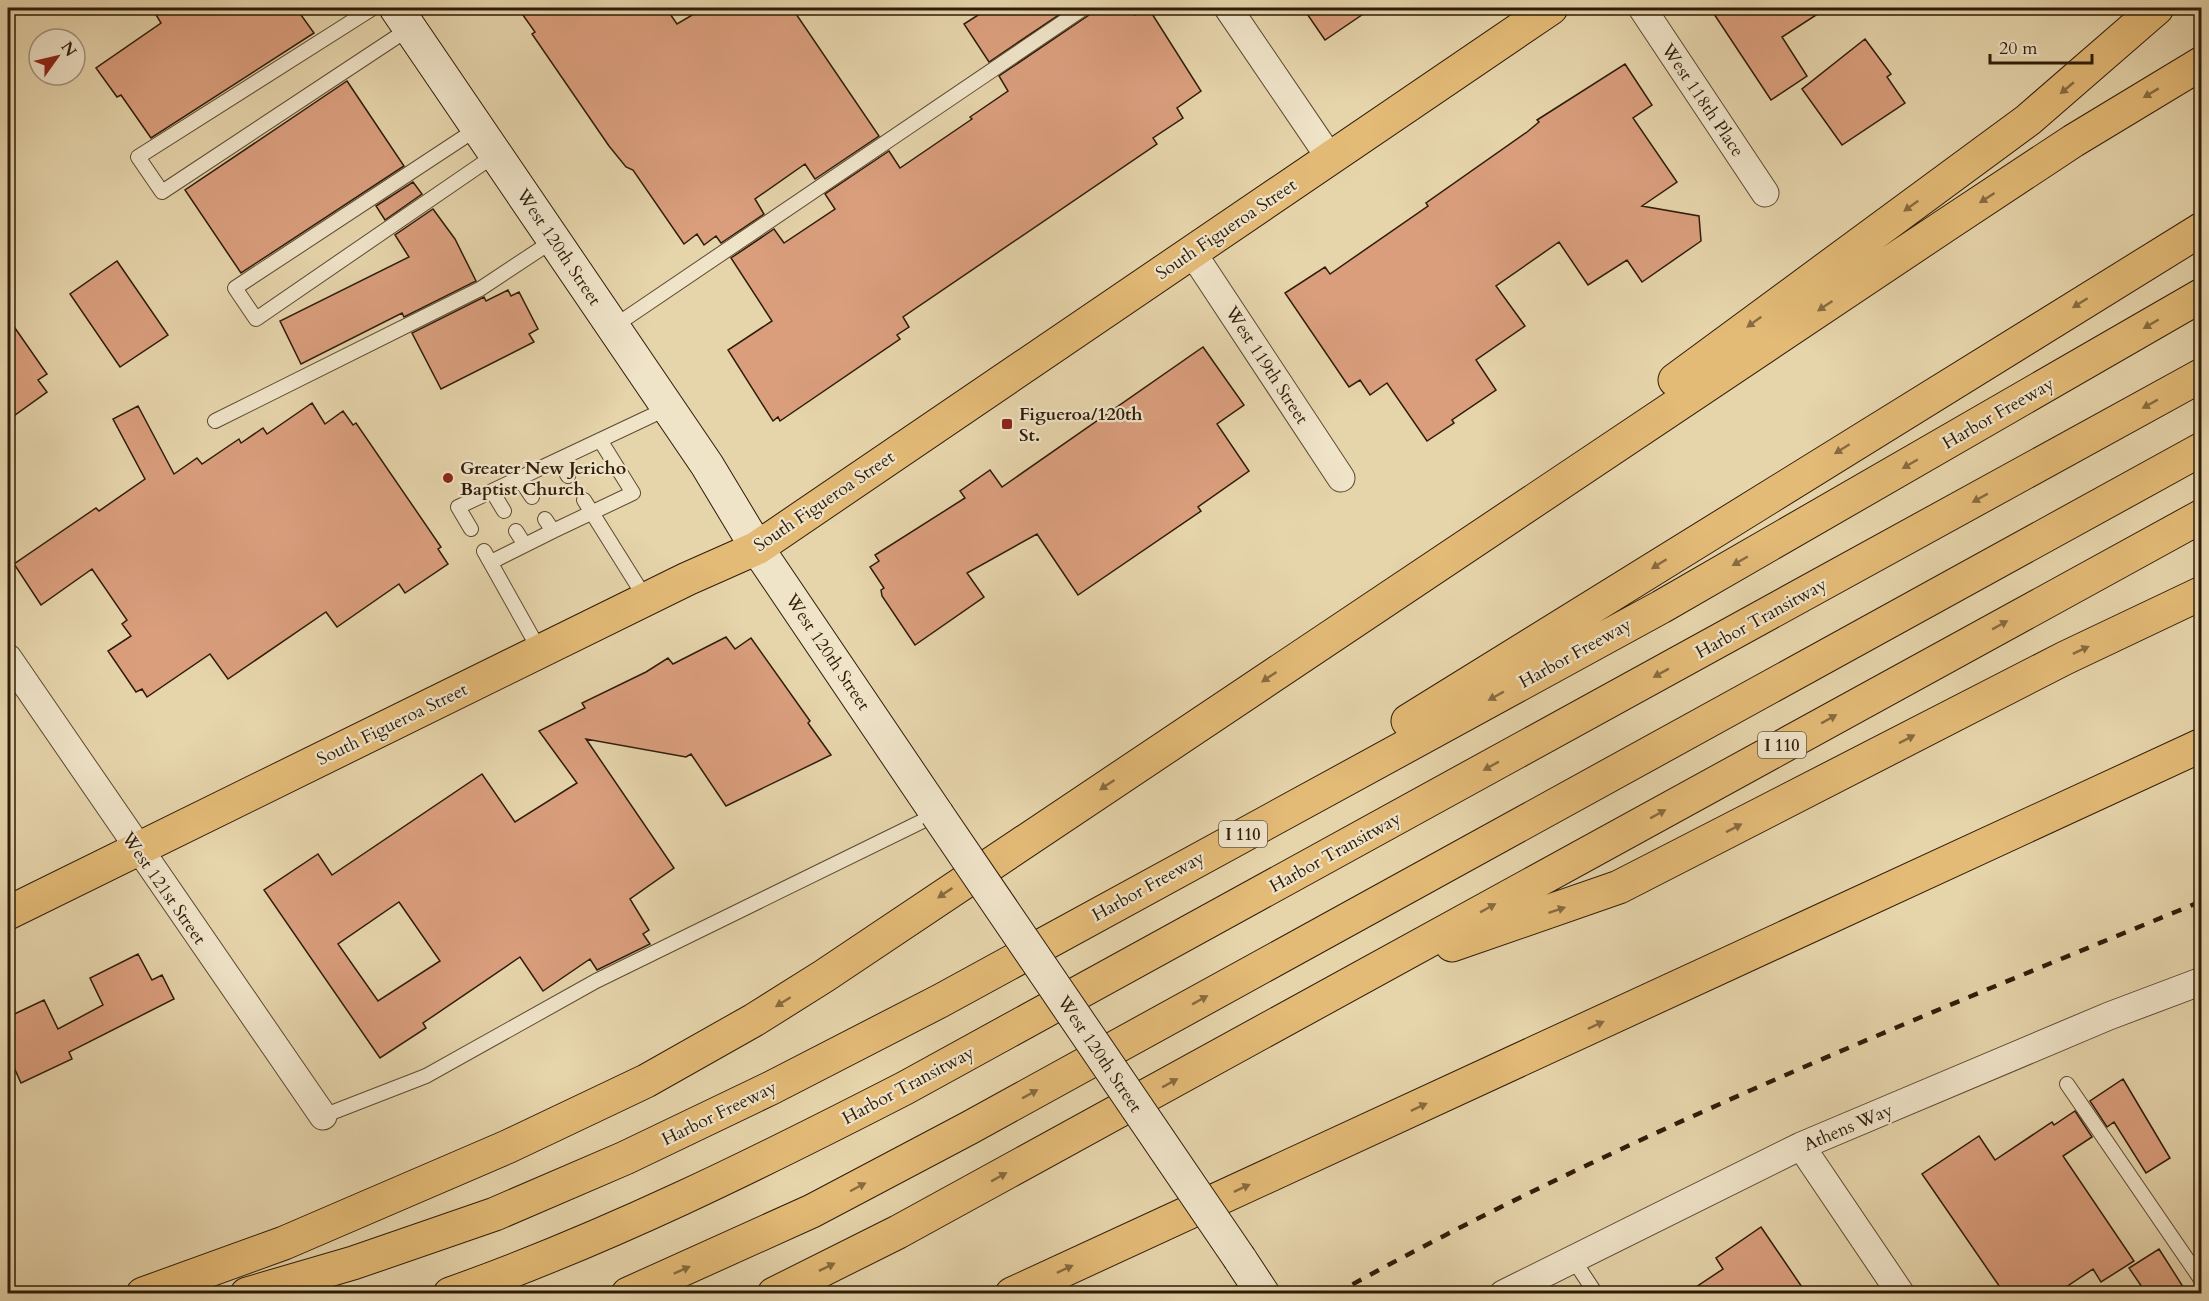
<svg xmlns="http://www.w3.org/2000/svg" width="2209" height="1301" viewBox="0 0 2209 1301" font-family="Cardo,serif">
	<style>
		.building { fill: #da9e7d; stroke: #2e1c09; stroke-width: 1.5; fill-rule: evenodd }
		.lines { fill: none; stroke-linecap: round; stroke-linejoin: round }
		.lane-casing { stroke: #5c4a32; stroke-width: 16 }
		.street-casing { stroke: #5c4a32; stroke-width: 29 }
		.secondary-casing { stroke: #2e1c09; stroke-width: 35 }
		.primary-casing { stroke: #2e1c09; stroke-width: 35 }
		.highway-casing { stroke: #2e1c09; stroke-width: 35 }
		.lane { stroke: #efe3c8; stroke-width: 14 }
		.street { stroke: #efe3c8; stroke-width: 27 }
		.secondary { stroke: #efe3c8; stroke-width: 33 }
		.primary { stroke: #e3ba76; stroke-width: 33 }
		.highway { stroke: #e3ba76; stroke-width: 33 }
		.rail { stroke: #2e1c09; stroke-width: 4.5; stroke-dasharray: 10 10; stroke-linecap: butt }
		.secondary-bridge-casing { stroke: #2e1c09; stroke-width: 35; stroke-linecap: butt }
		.secondary-bridge { stroke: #efe3c8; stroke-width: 33 }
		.oneway { fill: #886b40 }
		.poi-dot { fill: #8f2418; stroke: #efe3c8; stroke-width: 2 }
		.labels { text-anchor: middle; stroke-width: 4.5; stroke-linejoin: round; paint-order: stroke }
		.shield { fill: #efe3c8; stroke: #685842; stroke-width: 1.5 }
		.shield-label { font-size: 16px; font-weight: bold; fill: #2e1c09 }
		.street-label { font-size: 18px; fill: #2e1c09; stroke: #efe3c8 }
		.poi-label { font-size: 18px; font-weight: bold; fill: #2e1c09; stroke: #efe3c8; text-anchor: start }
	</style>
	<rect width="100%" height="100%" fill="#e6d4ab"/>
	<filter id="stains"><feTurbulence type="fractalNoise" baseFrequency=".00333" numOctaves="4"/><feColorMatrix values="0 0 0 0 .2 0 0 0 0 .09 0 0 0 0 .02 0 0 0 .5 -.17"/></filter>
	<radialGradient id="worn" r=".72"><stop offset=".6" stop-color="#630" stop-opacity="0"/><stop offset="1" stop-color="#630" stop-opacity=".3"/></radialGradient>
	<path class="building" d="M152,8H296L314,33L151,138L121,95L117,97L96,68L161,23Z
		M518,8H666L677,24L704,8H792L879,136L815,179L805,164L755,199L764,214L721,243L716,236L704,245L697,234L684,244L633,170L626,167L609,146L532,34L535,32Z
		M989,8H1069L989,62L964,24Z
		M1093,8H1130L1135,15L1149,9L1201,91L1177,108L1183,118L1153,138L1157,144L903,317L909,327L897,335L900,339L780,421L778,417L773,421L728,350L772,321L731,258L774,229L784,243L835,209L825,194L889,151L900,168L972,119L970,117L1008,91L999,76L1089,15Z
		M1303,8H1372L1325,40Z
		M1710,8H1827L1782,37L1807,76L1771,100Z
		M1865,39L1891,74L1887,77L1905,103L1842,145L1802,89Z
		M1625,64L1652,105L1633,118L1677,182L1642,206L1699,216L1701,241L1642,282L1627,260L1588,285L1559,242L1496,286L1525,326L1476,360L1496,390L1452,420L1454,423L1427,441L1387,383L1370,395L1360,380L1349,387L1285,293L1325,267L1330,274L1428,206L1426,203L1527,132L1539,122L1537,120Z
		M347,81L404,166L241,273L185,190Z
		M413,182L422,194L385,220L376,206Z
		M433,209L455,239L476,281L404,317L402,313L301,364L280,321L409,257L395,235Z
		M117,261L168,335L120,367L70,294Z
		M508,290L511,296L519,292L538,329L529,334L534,342L441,389L412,333L484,297L486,301Z
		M8,318L47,374L38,380L47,392L8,420Z
		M1203,347L1244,405L1217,424L1249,471L1198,507L1201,511L1078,595L1037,534L967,573L984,597L915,645L882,596L881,590L884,588L870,567L879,561L875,555L965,498L960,491L990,470L1002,487Z
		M312,403L325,424L343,411L353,425L356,423L441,547L438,549L448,564L405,593L399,584L337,627L326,612L228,679L210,654L147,697L142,689L136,692L108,651L131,636L122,624L127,620L92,569L41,605L14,564L96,508L99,511L145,479L113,419L138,406L174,474L197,458L202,464L239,439L241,443L263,428L267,434Z
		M726,637L735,649L751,638L810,721L808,723L831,755L726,806L691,754L686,757L586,739L674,868L630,899L649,930L643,934L650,944L597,970L590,959L543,991L520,957L423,1023L426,1028L380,1058L264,890L318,854L332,875L482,774L515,822L577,783L539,731L585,708L582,703L646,672L668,658L673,664ZM399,902L440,961L378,1001L338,944Z
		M138,954L152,980L162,975L174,999L69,1052L72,1059L21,1083L8,1054V1017L44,1000L58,1029L103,1005L90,978Z
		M2123,1079L2170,1158L2146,1173L2114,1122L2107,1127L2090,1101Z
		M2075,1111L2092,1137L2063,1156L2134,1261L2101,1282L2093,1269L2057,1293H2004L1922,1174L1979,1136L1995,1160L2052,1122L2054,1125Z
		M1761,1227L1806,1293H1687L1723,1269L1716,1258Z
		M2159,1249L2187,1293H2146L2129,1268Z"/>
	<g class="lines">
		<g class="lane-casing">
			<path id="lane" d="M373,8L138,157L162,192L410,28
				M478,128L235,288L256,319L495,155
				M613,327L1084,8
				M215,421L480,289L554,240
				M559,460L568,476
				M519,478L532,497
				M492,491L504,511
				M584,500L646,599
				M545,519L553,531L633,493L600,440
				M471,529L458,507L668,408
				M516,531L525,545
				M484,551L540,651
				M491,562L553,531
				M2067,1084L2202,1281
				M323,1116L426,1076L596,981L937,814
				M1573,1259L1596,1294"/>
		</g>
		<g class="street-casing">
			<path id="street" d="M1228,8L1330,158
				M1642,8L1765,193
				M1192,252L1341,478
				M8,658L323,1116
				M1801,1146L1901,1294
				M1503,1294L1801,1146L2109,1016L2202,981"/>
		</g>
		<g class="secondary-casing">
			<path id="secondary" d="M396,8L707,465L757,548L937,814
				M1240,1259L1263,1294"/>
		</g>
		<g class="primary-casing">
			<path id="primary" d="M8,913L687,579L757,548L1551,8"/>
		</g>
		<g class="highway-casing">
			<path id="highway" d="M1675,380L2028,120L2157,8
				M1408,721L2202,229
				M1452,945L1619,887L2065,658L2202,593
				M143,1294L284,1243L507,1147L646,1081L754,1020L824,976L1946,225L2073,141L2202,63
				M247,1294L353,1263L495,1214L625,1158L771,1088L940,1001L1661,607L2202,295
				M450,1294C608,1238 757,1164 905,1088L2202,375
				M628,1294L812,1211L969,1128L2202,449
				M774,1294L898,1232L2202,516
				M1012,1294L2202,745"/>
		</g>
		<use href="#lane" class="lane"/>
		<use href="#street" class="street"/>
		<use href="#secondary" class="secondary"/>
		<use href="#primary" class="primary"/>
		<use href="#highway" class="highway"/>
		<path class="rail" d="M1335,1294C1613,1140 1908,1022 2202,901"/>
		<g class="secondary-bridge-casing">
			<path id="secondary-bridge" d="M937,814L1240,1259"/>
		</g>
		<use href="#secondary-bridge" class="secondary-bridge"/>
	</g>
	<defs><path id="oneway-solid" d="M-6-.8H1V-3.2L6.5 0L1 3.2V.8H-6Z" transform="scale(1.5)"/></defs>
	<g class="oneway">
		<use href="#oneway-solid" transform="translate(2067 88) rotate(140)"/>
		<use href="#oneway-solid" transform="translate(2151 93) rotate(149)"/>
		<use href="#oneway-solid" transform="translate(1987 198) rotate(147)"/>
		<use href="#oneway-solid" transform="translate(1911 206) rotate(144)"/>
		<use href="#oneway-solid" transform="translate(2080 303) rotate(148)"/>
		<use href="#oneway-solid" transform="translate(1825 306) rotate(146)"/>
		<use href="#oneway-solid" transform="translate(1754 322) rotate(144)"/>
		<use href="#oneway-solid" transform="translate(2151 324) rotate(150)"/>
		<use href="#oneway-solid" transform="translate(2150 404) rotate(151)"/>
		<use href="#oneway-solid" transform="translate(1842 449) rotate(148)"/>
		<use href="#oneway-solid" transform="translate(1910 464) rotate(150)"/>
		<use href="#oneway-solid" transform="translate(1980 498) rotate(151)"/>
		<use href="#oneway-solid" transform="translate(1740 561) rotate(150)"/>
		<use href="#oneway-solid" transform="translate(1659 564) rotate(148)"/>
		<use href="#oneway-solid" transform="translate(2000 625) rotate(-29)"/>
		<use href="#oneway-solid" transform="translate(2081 650) rotate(-25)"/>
		<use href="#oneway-solid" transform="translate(1661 673) rotate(151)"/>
		<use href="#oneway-solid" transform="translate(1269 677) rotate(146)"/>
		<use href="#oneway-solid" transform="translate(1496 696) rotate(151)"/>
		<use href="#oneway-solid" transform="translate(1829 719) rotate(-29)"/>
		<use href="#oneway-solid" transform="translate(1907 739) rotate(-27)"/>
		<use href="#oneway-solid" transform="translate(1491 766) rotate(151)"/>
		<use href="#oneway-solid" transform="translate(1107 785) rotate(146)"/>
		<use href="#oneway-solid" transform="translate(1658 814) rotate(-29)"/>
		<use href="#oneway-solid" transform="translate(1734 828) rotate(-27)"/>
		<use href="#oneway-solid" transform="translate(945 893) rotate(146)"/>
		<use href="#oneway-solid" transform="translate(1488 908) rotate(-29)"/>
		<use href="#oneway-solid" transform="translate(1557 910) rotate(-18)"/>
		<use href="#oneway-solid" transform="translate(1200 1000) rotate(-29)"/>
		<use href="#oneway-solid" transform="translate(783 1002) rotate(148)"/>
		<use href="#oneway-solid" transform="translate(1596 1025) rotate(-25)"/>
		<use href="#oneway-solid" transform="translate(1170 1083) rotate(-29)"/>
		<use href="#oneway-solid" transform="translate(1030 1094) rotate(-29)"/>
		<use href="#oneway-solid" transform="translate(1419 1107) rotate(-25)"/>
		<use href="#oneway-solid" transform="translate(999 1177) rotate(-29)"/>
		<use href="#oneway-solid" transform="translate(858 1187) rotate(-28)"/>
		<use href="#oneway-solid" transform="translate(1242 1188) rotate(-25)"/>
		<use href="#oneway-solid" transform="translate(827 1267) rotate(-26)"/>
		<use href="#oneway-solid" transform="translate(1065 1269) rotate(-25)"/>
		<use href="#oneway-solid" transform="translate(682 1270) rotate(-24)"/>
	</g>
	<g class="poi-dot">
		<rect x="1001" y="418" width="12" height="12" rx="3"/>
		<circle cx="448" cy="478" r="6"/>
	</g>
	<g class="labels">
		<g class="shield">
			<rect x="1758" y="732" width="48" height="26" rx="4.5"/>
			<rect x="1219" y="821" width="48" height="26" rx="4.5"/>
		</g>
		<g class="shield-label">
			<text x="1782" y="751">I 110</text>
			<text x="1243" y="840">I 110</text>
		</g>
		<g class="street-label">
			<text transform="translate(1703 100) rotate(56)" y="6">West 118th Place</text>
			<text transform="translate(1226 229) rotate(-34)" y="6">South Figueroa Street</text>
			<text transform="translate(559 247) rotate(56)" y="6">West 120th Street</text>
			<text transform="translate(1267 365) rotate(57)" y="6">West 119th Street</text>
			<text transform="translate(1998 413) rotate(-30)" y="6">Harbor Freeway</text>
			<text transform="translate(824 501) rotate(-34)" y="6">South Figueroa Street</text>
			<text transform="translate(1761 618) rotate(-29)" y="6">Harbor Transitway</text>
			<text transform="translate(828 652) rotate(56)" y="6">West 120th Street</text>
			<text transform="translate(1575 653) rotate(-29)" y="6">Harbor Freeway</text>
			<text transform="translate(392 724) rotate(-26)" y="6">South Figueroa Street</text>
			<text transform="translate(1335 852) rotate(-29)" y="6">Harbor Transitway</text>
			<text transform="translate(1148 886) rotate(-29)" y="6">Harbor Freeway</text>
			<text transform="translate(164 888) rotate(55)" y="6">West 121st Street</text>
			<text transform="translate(1100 1054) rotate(56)" y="6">West 120th Street</text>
			<text transform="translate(908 1085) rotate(-28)" y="6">Harbor Transitway</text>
			<text transform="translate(719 1113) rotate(-26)" y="6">Harbor Freeway</text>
			<text transform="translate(1848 1127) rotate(-23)" y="6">Athens Way</text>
		</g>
		<g class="poi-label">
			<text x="1019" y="420">Figueroa/120th<tspan x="1019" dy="21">St.</tspan></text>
			<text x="460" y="474">Greater New Jericho<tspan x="460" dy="21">Baptist Church</tspan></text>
		</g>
	</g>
	<rect width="2209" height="1301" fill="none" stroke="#e6d4ab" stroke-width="30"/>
	<rect x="9" y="9" width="2191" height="1283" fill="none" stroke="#2e1c09" stroke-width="3"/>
	<rect x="15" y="15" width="2179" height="1271" fill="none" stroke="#2e1c09" stroke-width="1.5"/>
	<g transform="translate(57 57) rotate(56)"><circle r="28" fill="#efe3c8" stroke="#a2937c" stroke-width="1.5"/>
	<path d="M0-4.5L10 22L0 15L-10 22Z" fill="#8f2418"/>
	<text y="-9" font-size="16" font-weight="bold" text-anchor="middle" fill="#2e1c09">N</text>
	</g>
	<path d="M1990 54v9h102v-9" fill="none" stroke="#2e1c09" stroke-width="3"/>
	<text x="1999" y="54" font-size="18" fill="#2e1c09" stroke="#efe3c8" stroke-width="4.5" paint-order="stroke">20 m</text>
	<rect width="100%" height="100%" filter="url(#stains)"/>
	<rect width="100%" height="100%" fill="url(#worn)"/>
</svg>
